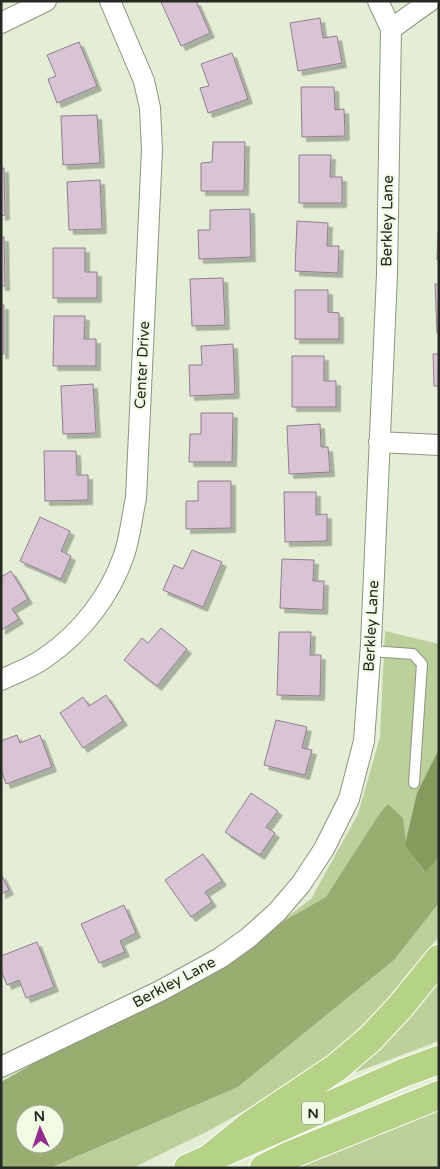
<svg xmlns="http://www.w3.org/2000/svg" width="440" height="1169" viewBox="0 0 440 1169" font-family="'Varela Round',sans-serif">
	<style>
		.green { fill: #bcd09c }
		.forest { fill: #97ad72; fill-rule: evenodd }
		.water { fill: #849a5f }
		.building { fill: #d8c4d5; stroke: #907d8d; filter: url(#shadow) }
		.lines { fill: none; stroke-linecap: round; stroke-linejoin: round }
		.service-casing { stroke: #8d9580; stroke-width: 12 }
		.minor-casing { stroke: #8d9580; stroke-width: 22 }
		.motorway-casing { stroke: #fff; stroke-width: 30 }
		.service { stroke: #fff; stroke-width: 10 }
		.minor { stroke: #fff; stroke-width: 20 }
		.motorway { stroke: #b6d286; stroke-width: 28 }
		.labels { text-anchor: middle; stroke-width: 4.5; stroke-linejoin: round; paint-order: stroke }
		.shield { fill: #f2fbe4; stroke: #64695c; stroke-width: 1 }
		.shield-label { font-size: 14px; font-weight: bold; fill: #272a22 }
		.street-label { font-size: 15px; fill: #272a22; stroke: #f2fbe4 }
	</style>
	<defs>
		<filter id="shadow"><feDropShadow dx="4.5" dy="4.5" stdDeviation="0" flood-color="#0004"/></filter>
	</defs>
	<rect width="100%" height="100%" fill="#e4eed7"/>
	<path class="green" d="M385,631L439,644V885L220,967L311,899L358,814L380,737Z
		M439,903V936L399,989L314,1072L210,1130L133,1168H50L238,1087L394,960Z
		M439,970V1041L357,1072L352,1068Z
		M439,1107V1168H296L390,1124Z"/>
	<path class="forest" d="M388,804L403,818L406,845L424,872L439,857V903L394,960L238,1087L50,1168H1V1082L326,897L380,813ZM25,1114H55V1144H25Z"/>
	<path class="water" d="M439,749V857L425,872L405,845L417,793Z"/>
	<path class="building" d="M162,1H196L210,33L181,46L161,2Z
		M320,18L323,38L337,36L342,63L298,71L290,23Z
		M79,42L97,86L57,103L48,79L56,76L47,55Z
		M232,53L248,99L208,113L200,88L209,86L201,64Z
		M301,87H334L335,110L344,109L345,136L302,137Z
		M97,115L100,163L63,165L61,116Z
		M213,142H245L244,191H201V163L212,162Z
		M299,155H331L330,177H342V203H299Z
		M1,168H4L5,215L1,216Z
		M100,180L102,229L69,230L67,182Z
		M250,209L251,257L199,259L198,230H210V210Z
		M297,221L328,223L327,246H339L338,273L295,271Z
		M438,232H439V260H437Z
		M1,237H4L5,286H1Z
		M53,248H85V272H97V298H53Z
		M223,278L225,325L192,326L190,279Z
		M435,284H439V333H437Z
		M295,290H328V312L339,313V339H295Z
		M1,305H4V354H1Z
		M54,316H85L84,339H96V366H53Z
		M233,344L235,394L190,396L189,365H202L201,346Z
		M433,354H439V386H434Z
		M292,356H324V381H336V407H292Z
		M93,384L96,433L63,434L61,386Z
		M201,413H233L232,462H189L190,434H201Z
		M320,424L321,447H328L330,472L289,474L287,426Z
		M44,451H76L77,475H88V500L45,501Z
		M198,481H231V528L186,529V501H198Z
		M284,492H316V515L327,514V541L285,542Z
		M40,517L70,531L61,551L71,556L61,579L20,561Z
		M192,550L222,562L203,607L163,590L174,565L183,569Z
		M282,559L314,560L313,581H324L323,610L280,608Z
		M11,571L28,599L12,609L19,619L1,630V577Z
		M161,628L187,649L157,686L124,660L142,638L148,643Z
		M279,632H311L310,655H321L320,696L277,695Z
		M106,695L123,721L83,748L60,713L83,697L89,706Z
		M276,720L307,727L302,748L312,750L305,775L264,765Z
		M17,735L20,743L40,735L52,767L6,784L1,769V741Z
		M251,793L278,811L266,827L275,833L260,855L225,832Z
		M203,854L222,881L205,892L212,902L191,917L165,880Z
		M1,874L9,890L1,894Z
		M124,905L136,933L120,941L125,952L99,963L81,924Z
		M37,942L54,987L26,998L19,980L7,985L1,970V956Z"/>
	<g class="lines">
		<g class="service-casing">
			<path id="service" d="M371,651L413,654L422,664L414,783"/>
		</g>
		<g class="minor-casing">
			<path id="minor" d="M1,23L46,1
				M391,29L430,1
				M379,442L439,445
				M1,680C16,673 33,667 46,657C81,633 110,596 124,555C130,538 132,516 136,498L152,150L150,108L144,81L110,1
				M1,1067L160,991L220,958L248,938L277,912L301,884L324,849L349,799L364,741L371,644L387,274L391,29L378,1"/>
		</g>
		<g class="motorway-casing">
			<path id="motorway" d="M211,1157L249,1126L337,1067L370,1039L400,1007L439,959
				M188,1168L403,1073L439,1060
				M264,1168L288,1156L439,1095"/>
		</g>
		<use href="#service" class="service"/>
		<use href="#minor" class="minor"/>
		<use href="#motorway" class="motorway"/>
	</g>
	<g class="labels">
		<rect class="shield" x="302" y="1101.5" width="22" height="23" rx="4"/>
		<g class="shield-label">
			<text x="313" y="1118">N</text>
		</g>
		<g class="street-label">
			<text transform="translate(387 221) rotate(-89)" y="5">Berkley Lane</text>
			<text transform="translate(142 365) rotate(-87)" y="5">Center Drive</text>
			<text transform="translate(371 626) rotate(-87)" y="5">Berkley Lane</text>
			<text transform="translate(174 982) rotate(-28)" y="5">Berkley Lane</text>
		</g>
	</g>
	<rect width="440" height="1169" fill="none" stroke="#272a22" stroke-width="5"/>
	<g transform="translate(40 1129) rotate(357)"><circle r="24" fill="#f2fbe4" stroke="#a1a796"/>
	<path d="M0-4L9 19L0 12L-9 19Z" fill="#962d90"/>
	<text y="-8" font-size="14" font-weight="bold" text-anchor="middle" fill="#272a22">N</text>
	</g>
</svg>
